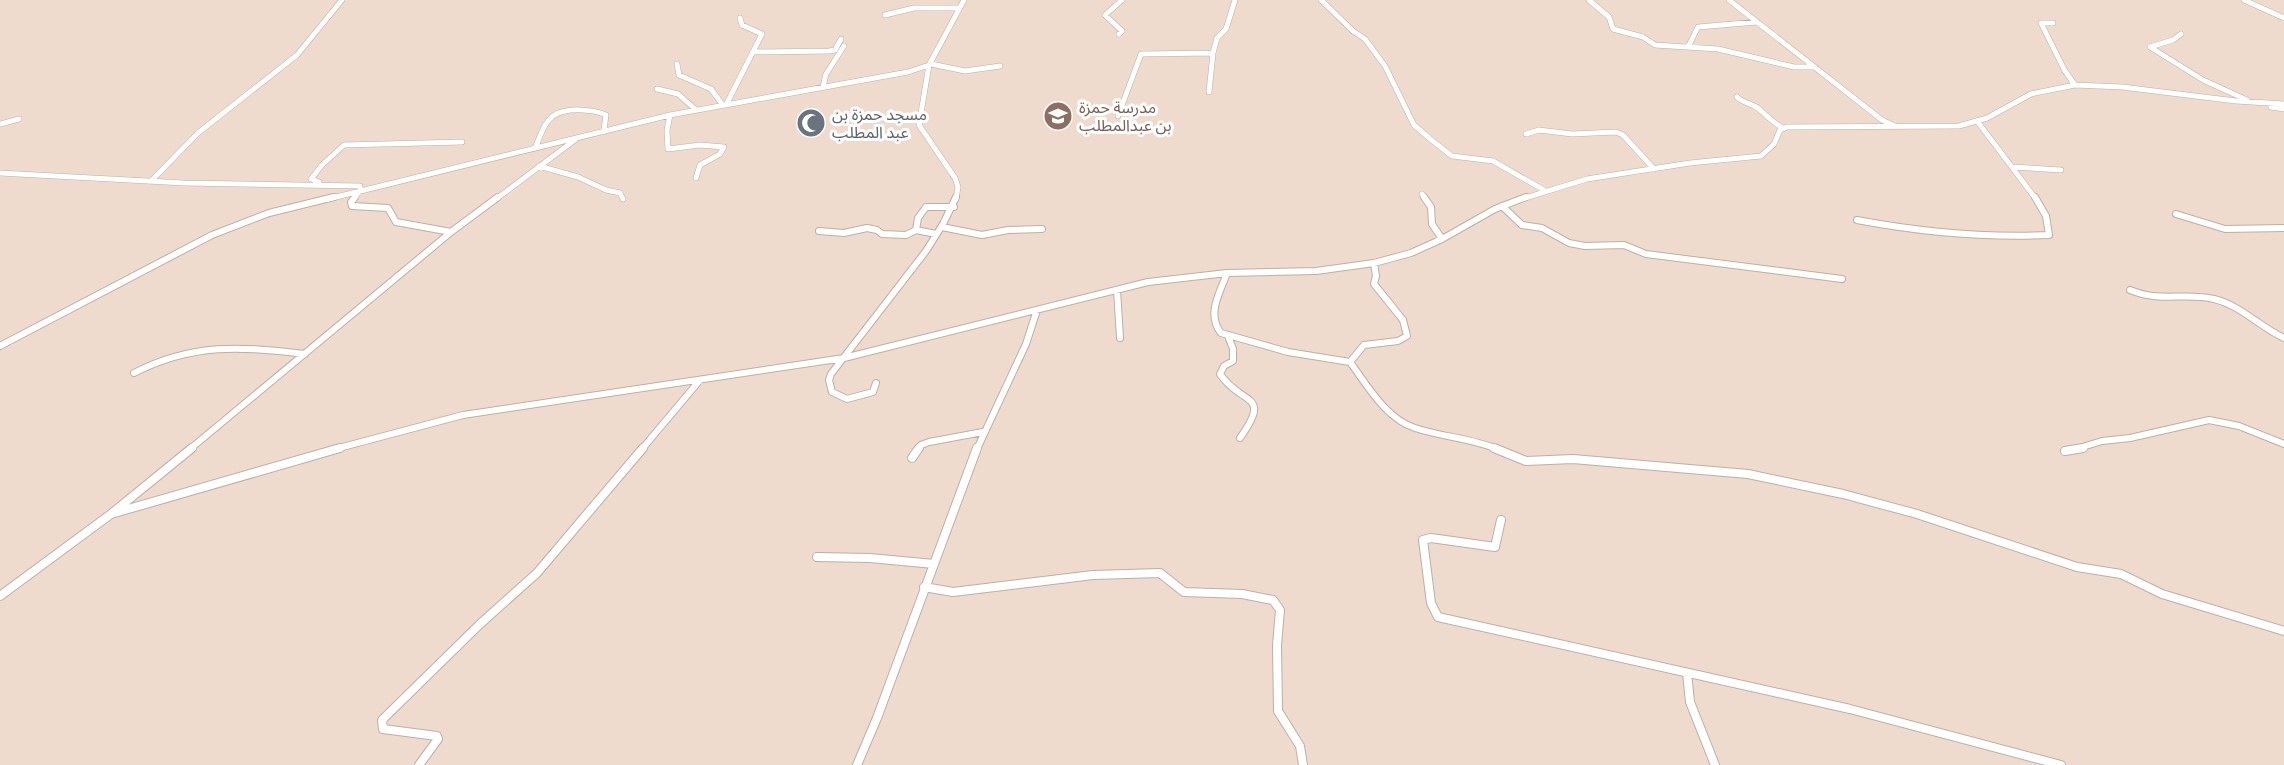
<svg xmlns="http://www.w3.org/2000/svg" width="2284" height="765" viewBox="0 0 2284 765" font-family="'Roboto Condensed','Noto Sans Arabic',sans-serif">
	<style>
		.lines { fill: none; stroke-linecap: round; stroke-linejoin: round }
		.minor-far2-casing { stroke: #c1aea2; stroke-width: 6 }
		.minor-far1-casing { stroke: #c1aea2; stroke-width: 8 }
		.minor-casing { stroke: #c1aea2; stroke-width: 10 }
		.minor-far2 { stroke: #fff; stroke-width: 5 }
		.minor-far1 { stroke: #fff; stroke-width: 6 }
		.minor { stroke: #fff; stroke-width: 8 }
		.labels { text-anchor: middle; stroke-width: 6; stroke-linejoin: round; paint-order: stroke }
		.far-education-label { font-size: 16px; fill: #785e54; stroke: #fff; text-anchor: start }
		.far-worship-label { font-size: 16px; fill: #5b616d; stroke: #fff; text-anchor: start }
	</style>
	<rect width="100%" height="100%" fill="#efdbce"/>
	<g class="lines">
		<g class="minor-far2-casing">
			<path id="minor-far2" d="M1321,0L1353,31L1365,39L1385,66L1414,125L1429,138L1452,156L1493,161L1544,190
				M1589,0L1609,17L1613,29L1643,37L1655,45L1718,49L1794,67H1815
				M1729,0L1882,120L1895,126
				M2244,0L2284,18
				M885,15L914,8H959
				M2053,23H2041L2065,71L2075,85
				M1119,34L1122,31L1105,15L1122,0
				M2181,34L2173,40L2150,47L2203,80L2247,100
				M1688,47L1698,27L1757,22
				M753,52L829,51L835,50L841,39
				M677,64L679,75L711,89L722,104
				M931,64L965,71L1000,66
				M823,87L826,74L844,46
				M657,89L678,94L695,109
				M1209,92L1213,53
				M1737,97C1744,104 1752,103 1759,109C1767,116 1773,123 1783,128
				M727,103L762,34L742,25L740,18
				M2271,107L2284,109
				M670,115L667,130L668,149L700,145L724,147L720,154L700,165L696,178
				M1118,116L1141,54L1213,53L1217,38L1226,29L1235,0
				M1977,121L2036,199
				M0,124L19,119
				M1526,134L1539,130L1572,134L1616,132L1623,135L1654,169
				M536,146C540,136 544,123 553,116C566,107 592,109 606,115L604,130
				M539,166L578,177L606,190L620,193L623,199
				M2012,167L2061,170
				M0,173L184,183L360,186
				M151,181L198,133L297,55L342,0
				M319,182L311,179L322,165L344,145L462,142
				M1422,194L1425,199
				M328,199L670,115L908,72L929,65
				M354,199L361,189
				M496,199L576,139
				M956,199L958,187L955,178L919,125L929,65L964,0
				M1522,199L1587,179L1690,163L1761,156L1774,144L1780,130L1787,127L1959,126L1987,118L2031,94L2075,85L2122,87L2236,101L2284,104"/>
		</g>
		<g class="minor-far1-casing">
			<path id="minor-far1" d="M355,197L351,202L352,206L388,208L396,222L451,232
				M1424,197L1431,207L1432,224L1442,239
				M1502,206L1522,225L1542,228L1569,243L1585,246L1624,245L1646,254L1842,279
				M2176,214L2225,229L2284,228
				M1857,220C1921,232 1984,238 2049,235L2046,216L2035,197
				M942,227L982,235L1008,230L1042,229
				M916,230L918,218L926,207H954
				M819,231L844,233L867,228L877,230L882,234L906,235L916,230L936,234
				M1227,273C1220,293 1206,314 1221,333L1288,352L1350,362L1364,345L1398,341L1407,336L1403,320L1374,284L1376,276L1374,263
				M1117,290L1120,338
				M2130,290C2162,303 2184,292 2214,299C2240,305 2260,327 2284,338
				M1228,336L1233,349V361L1224,366L1220,374C1241,406 1273,392 1240,438
				M0,346L212,235L269,213L334,197
				M1350,362C1367,385 1386,419 1415,428C1442,437 1471,438 1497,449
				M134,373C192,343 242,346 305,354
				M876,383L873,392L847,399L832,392L829,380L831,374L926,251L943,224L956,197
				M190,449L451,232L498,197
				M335,449L463,415L844,358L1148,282L1227,273L1316,271L1374,263L1411,253L1442,239L1495,209L1526,197
				M642,449L700,380
				M918,449L921,445L929,442L983,432
				M977,449L1026,344L1037,310
				M2076,449L2102,441L2130,438L2209,420L2239,426L2284,444"/>
		</g>
		<g class="minor-casing">
			<path id="minor" d="M1494,448L1526,461L1573,459L1748,474L1843,494L1917,514L2077,567L2121,574L2162,594L2284,631
				M2065,451L2083,448
				M912,458L919,448
				M111,514L340,448
				M1501,520L1495,547L1431,538L1423,540L1431,603L1438,617L1850,709L2061,765
				M817,557L870,558L934,564
				M924,587L953,592L1093,575L1160,573L1184,592L1242,594L1273,600L1280,610L1277,645L1278,711L1300,746L1303,765
				M0,596L111,514L192,448
				M1687,673L1690,702L1715,765
				M419,765L438,739L437,736L383,729L382,720L480,624L537,573L643,448
				M857,765L877,718L977,448"/>
		</g>
		<use href="#minor-far2" class="minor-far2"/>
		<use href="#minor-far1" class="minor-far1"/>
		<use href="#minor" class="minor"/>
	</g>
	<defs>
		<g id="school-disc" transform="scale(1.5)"><circle r="9.5" fill="#8d6e63" stroke="#fff"/><path d="M0-5L7-2L0 1L-7-2ZM-4 1L0 2.5L4 1V4Q0 6-4 4Z" fill="#fff"/></g>
		<g id="mosque-disc" transform="scale(1.5)"><circle r="9.5" fill="#6b7280" stroke="#fff"/><path d="M3.5-4.9A6 6 0 1 0 3.5 4.9A5 5 0 1 1 3.5-4.9Z" fill="#fff"/></g>
	</defs>
	<g fill-rule="evenodd">
		<use href="#school-disc" x="1058" y="116"/>
		<use href="#mosque-disc" x="811" y="123"/>
	</g>
	<g class="labels">
		<g class="far-education-label">
			<text x="1079" y="113">مدرسة حمزة<tspan x="1079" dy="18">بن عبدالمطلب</tspan></text>
		</g>
		<g class="far-worship-label">
			<text x="832" y="120">مسجد حمزة بن<tspan x="832" dy="18">عبد المطلب</tspan></text>
		</g>
	</g>
</svg>
